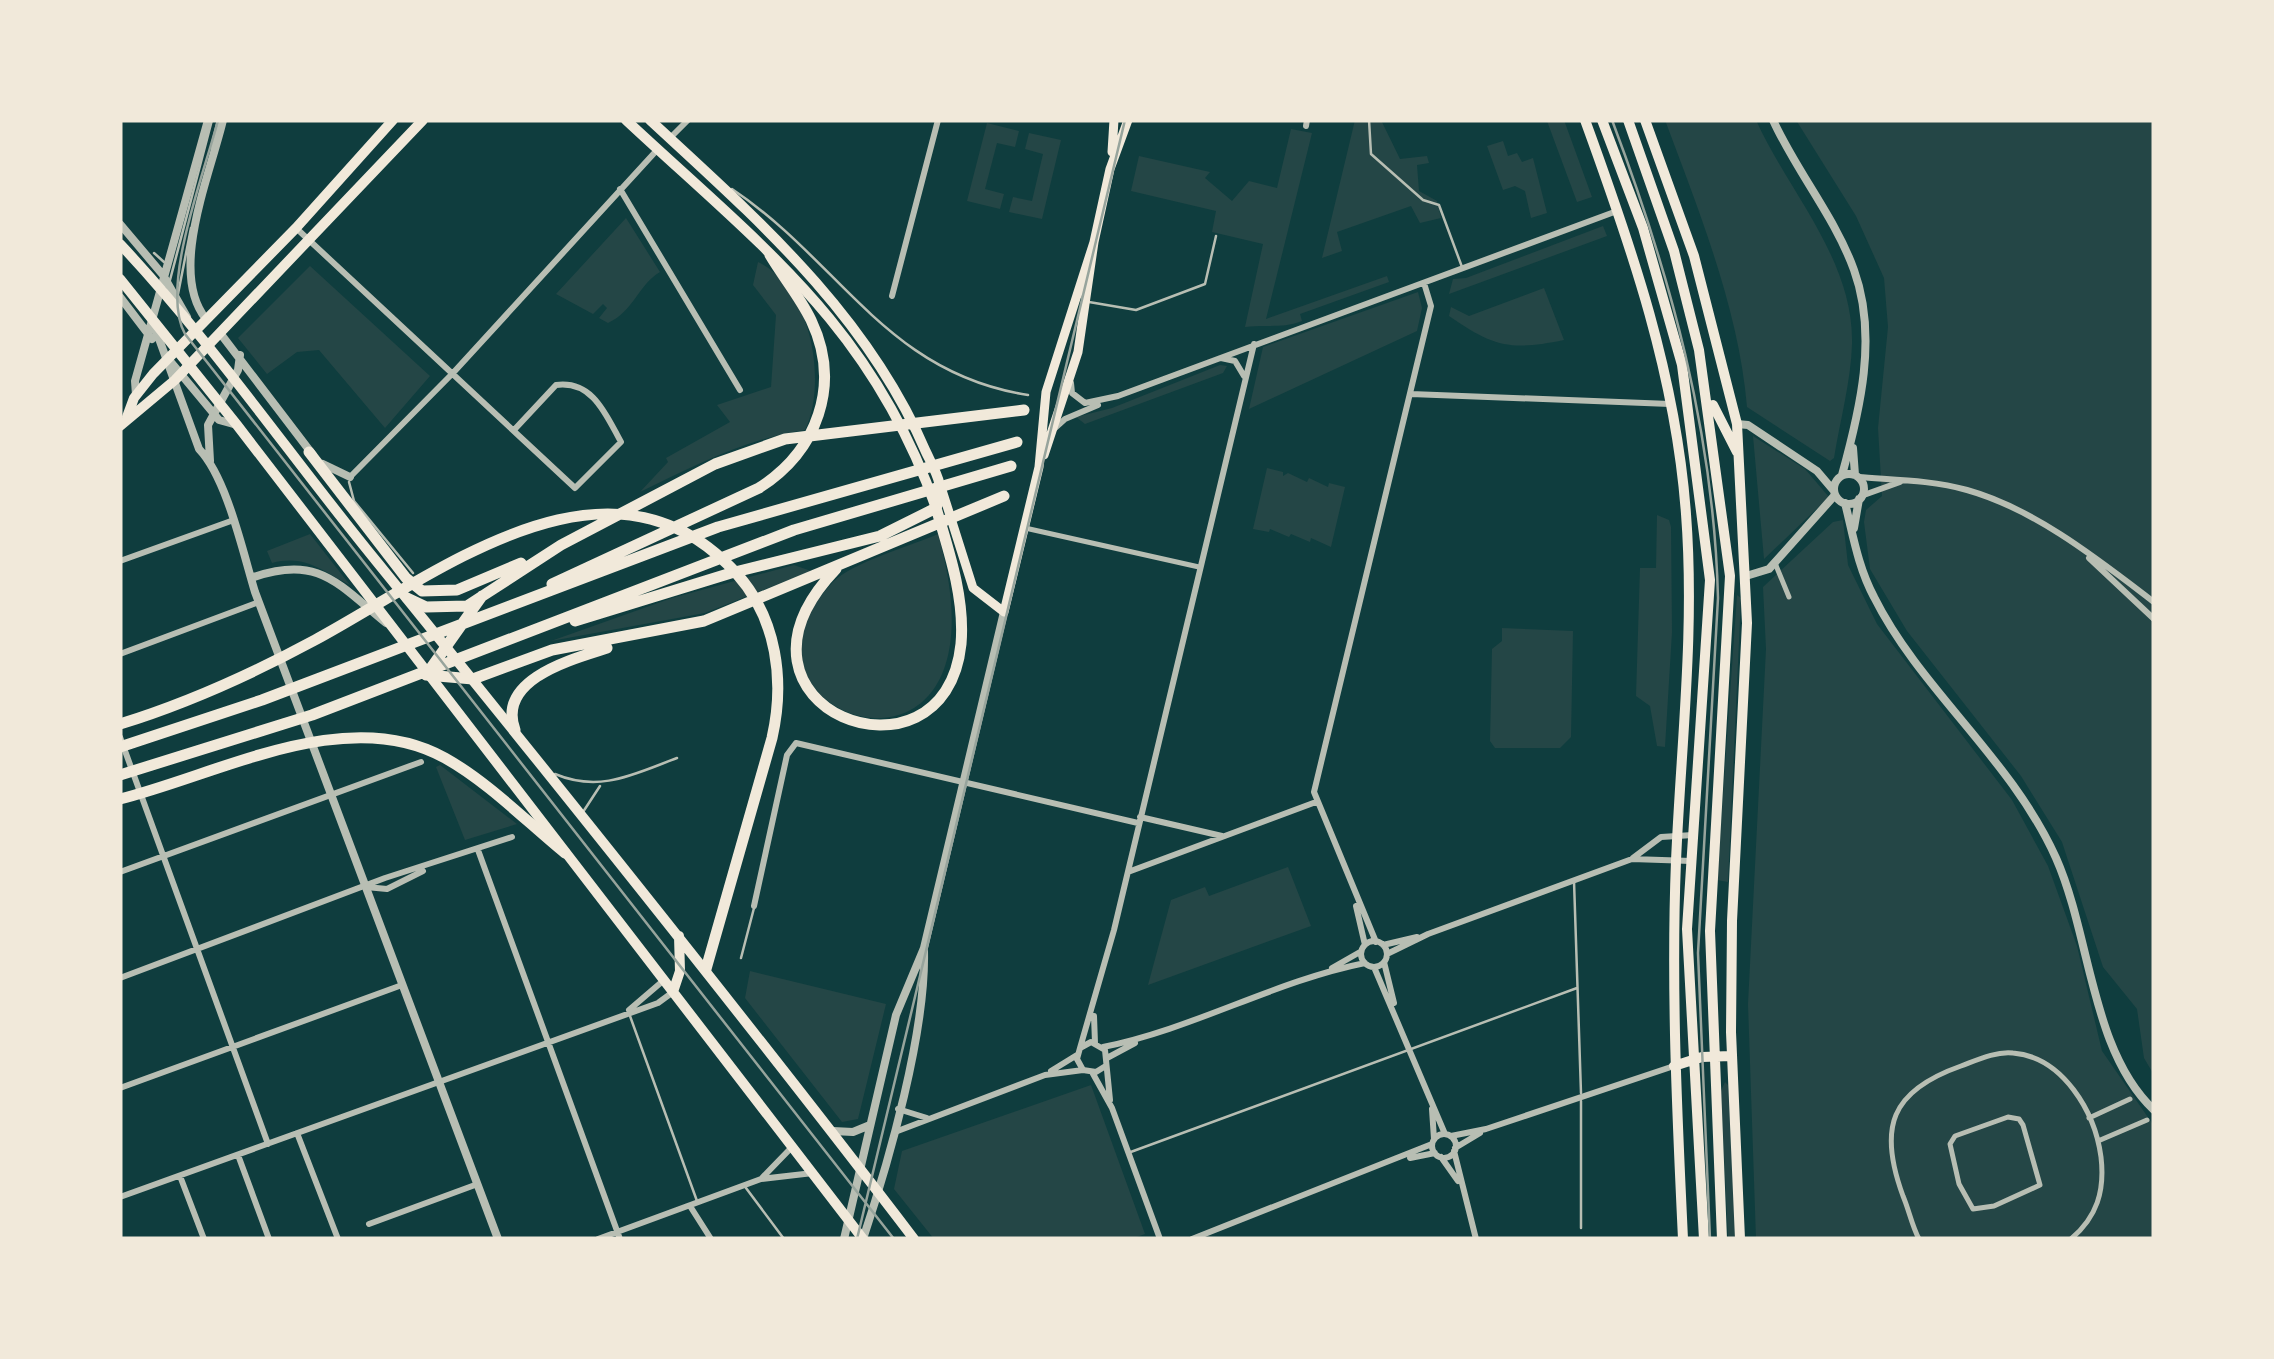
<svg xmlns="http://www.w3.org/2000/svg" width="2274" height="1359" viewBox="0 0 2274 1359" font-family="Lato,sans-serif">
	<style>
		.green { fill: #244646 }
		.lines { fill: none; stroke-linecap: round; stroke-linejoin: round }
		.service { stroke: #b8beb3; stroke-width: 2.5 }
		.pedestrian { stroke: #b8beb3; stroke-width: 5 }
		.minor { stroke: #b8beb3; stroke-width: 6 }
		.tertiary { stroke: #b8beb3; stroke-width: 8 }
		.secondary { stroke: #f1e9da; stroke-width: 9 }
		.primary { stroke: #f1e9da; stroke-width: 10 }
		.trunk { stroke: #f1e9da; stroke-width: 10 }
		.motorway { stroke: #f1e9da; stroke-width: 11 }
		.tram { stroke: #97a49c; stroke-width: 2.5 }
	</style>
	<rect width="100%" height="100%" fill="#0f3d3e"/>
	<path class="green" d="M1355,120H1381L1400,159L1427,156L1429,163L1417,165L1419,191L1437,201L1441,218L1420,223L1411,206L1337,232L1342,251L1322,258Z
		M1564,120L1592,197L1577,202L1547,121Z
		M1665,120H1756C1789,193 1854,260 1852,344C1851,381 1840,421 1834,458L1830,461L1747,407C1739,310 1699,211 1665,120Z
		M1796,120H2154V1075L2144,1058L2137,1009L2103,967L2062,842L2021,776L1907,631L1870,569L1864,522L1866,510L1882,496L1878,428L1888,327L1884,278L1856,216Z
		M987,123L1019,131L1015,147L997,143L985,189L1004,194L1000,209L967,201Z
		M1291,129L1312,133L1266,319L1387,276L1389,282L1300,314L1302,321C1282,329 1266,324 1245,327L1263,244L1212,232L1216,211L1131,191L1139,156L1210,172L1205,178L1232,201L1249,181L1277,188Z
		M1029,133L1061,140L1042,219L1009,212L1013,197L1032,201L1043,154L1025,149Z
		M1503,141L1508,156L1517,153L1522,162L1533,158L1547,213L1531,218L1525,191L1515,186L1503,190L1487,146Z
		M626,218L660,272C638,285 634,311 608,323L599,318L607,308L603,304L593,314L556,294Z
		M1603,226L1607,236L1449,294L1453,279L1466,278Z
		M758,262C811,287 828,382 805,430C745,439 694,466 640,492L668,462L666,458L730,422L717,405L771,387L776,315L753,285Z
		M310,266L430,376L385,428L319,350L297,352L267,374L238,338Z
		M1544,288L1564,340C1510,351 1494,347 1449,316L1451,307L1469,316Z
		M1418,292L1422,308L1417,331L1249,409L1263,347Z
		M1220,365L1227,366L1223,373L1085,424L1076,417L1112,408Z
		M1753,436L1805,469L1829,497L1764,559Z
		M1267,468L1283,472V476L1288,473L1307,482L1309,478L1328,487L1329,483L1345,487L1331,547L1311,538L1310,542L1291,534L1289,537L1270,529L1269,532L1253,529Z
		M1657,515L1669,520L1671,527L1672,632L1665,747L1657,746L1650,706L1636,696L1640,568H1656Z
		M1843,520L1848,565L1877,624L2012,800L2048,866L2077,946L2102,1051L2154,1126V1239H1756L1748,1004L1766,649L1763,587L1833,522Z
		M310,534L350,585C323,572 306,554 272,563L267,551Z
		M938,534C1020,824 702,717 833,582C851,563 913,545 938,534Z
		M794,565L811,571L705,613L551,641L672,598Z
		M1737,595L1741,598L1728,882L1717,880Z
		M1502,628L1573,631L1571,737L1560,748H1495L1490,741L1492,649L1502,641Z
		M440,765L517,824L465,840L436,767Z
		M1288,867L1311,926L1148,985L1171,900L1205,887L1209,896Z
		M750,971L886,1004L858,1119L842,1122L745,998Z
		M1725,1082L1728,1085L1736,1239H1728L1721,1091Z
		M1091,1085L1145,1234L1131,1239H934L894,1189L902,1151Z"/>
	<g class="lines">
		<path class="service" d="M1369,120L1371,154L1423,200L1439,205L1462,267
			M211,148L218,120
			M732,189C841,262 886,373 1028,395
			M154,253L164,262
			M170,280L212,120
			M178,294L191,228
			M1089,302L1136,310L1205,284L1216,236
			M349,482L354,501L413,573
			M555,774C600,793 634,774 677,758
			M583,812L600,786
			M1574,881L1581,1093
			M741,958L754,908
			M630,1016L697,1201
			M1581,1101V1228
			M1128,1153L1577,988
			M746,1188L784,1239"/>
		<path class="pedestrian" d="M1025,528L1199,567
			M1775,563L1789,597
			M2008,1117L2019,1119L2023,1125L2040,1185L1994,1206L1973,1209L1959,1184L1950,1144L1955,1136Z
			M2089,1118L2130,1099
			M2098,1141L2147,1120
			M1919,1239C1912,1226 1909,1210 1903,1196C1878,1128 1890,1091 1961,1066C1977,1060 1996,1051 2013,1053C2063,1057 2095,1112 2101,1157C2105,1191 2097,1217 2071,1239"/>
		<path class="minor" d="M1306,126L1307,120
			M670,138L688,120
			M620,189L740,390
			M296,228L575,488L621,442C606,415 593,380 556,385L514,430
			M892,296L938,120
			M1221,358L1235,361L1244,376
			M1071,383L1072,393L1085,403L1118,396L1617,211
			M1411,394L1670,404
			M1055,428L1065,419L1098,405
			M350,477L453,373L657,150
			M1858,477C1895,480 1931,480 1967,490C2035,509 2099,560 2154,602
			M1861,496L1900,482
			M2089,558L2154,619
			M120,561L231,521
			M120,654L259,602
			M120,737L268,1144
			M1140,817L1222,836
			M478,850L620,1239
			M1633,858L1661,837L1693,835
			M120,872L421,762
			M1128,872L1316,802
			M366,887L387,889L423,871
			M754,906L787,755L796,743L1138,823
			M1356,906L1365,945
			M1361 954a13 13 0 1 1 26 0a13 13 0 1 1-26 0Z
			M1376,942L1314,792L1431,306L1424,283
			M1383,945L1417,937
			M1387,954L1428,934L1632,859L1691,861
			M1384,962L1394,1003
			M1374,967L1445,1134
			M1332,968L1360,952
			M120,978L385,878L512,837
			M629,1010L664,980
			M1094,1016L1095,1043
			M1103,1047C1193,1029 1275,981 1365,963
			M1080,1048L1114,930L1254,344
			M1107,1058L1135,1043
			M1104,1067L1096,1072L1083,1070L1077,1059L1080,1048L1091,1042L1105,1050L1110,1100
			M1051,1071L1077,1055
			M1092,1072L1112,1108L1160,1239
			M120,1088L402,985
			M898,1109L927,1118
			M1432,1109L1434,1139
			M895,1132L1045,1075L1083,1070
			M297,1133L338,1239
			M1432 1146a12 12 0 1 1 24 0a12 12 0 1 1-24 0Z
			M1451,1136L1486,1129L1674,1066
			M1455,1148L1480,1133
			M1454,1151L1476,1239
			M238,1155L269,1239
			M1441,1157L1458,1181
			M1410,1158L1435,1153
			M180,1176L204,1239
			M762,1178L791,1148
			M120,1197L658,1003L673,992
			M690,1206L711,1239
			M369,1224L475,1185
			M598,1239L761,1179L813,1173
			M1192,1239L1432,1144"/>
		<path class="tertiary" d="M1773,120C1796,171 1835,217 1854,270C1878,336 1860,410 1842,475
			M120,224L163,275L187,317
			M120,297L152,339
			M206,319C168,272 210,175 223,120
			M154,325L199,449C227,478 243,553 255,592L498,1239
			M220,333L313,455
			M170,361L219,420L237,425
			M136,395L135,381L208,120
			M1737,424L1748,425L1817,471L1834,491
			M1853,448L1855,475
			M210,461L208,425L238,370L240,355
			M323,464L350,477
			M1834 489a15 15 0 1 1 30 0a15 15 0 1 1-30 0Z
			M1845,503C1853,535 1858,567 1874,597C1921,691 2011,758 2056,858C2091,937 2091,1051 2154,1110
			M1854,528L1859,499
			M1746,576L1769,569L1835,495
			M251,578C318,554 337,583 386,623
			M833,1131L853,1132L870,1125
			M844,1239L896,1015L924,948L1004,612
			M863,1239C889,1161 926,1032 924,951"/>
		<path class="secondary" d="M1112,152L1114,120
			M1044,455L1078,352L1094,242L1110,169L1128,120
			M942,490L973,588L1004,612L1039,467L1046,392L1094,242"/>
		<path class="primary" d="M1585,120C1632,249 1676,376 1686,514C1695,630 1681,745 1676,861C1671,987 1677,1113 1683,1239
			M1602,120L1643,228L1682,365L1710,580L1687,929L1704,1239
			M1628,120L1674,251L1699,350L1730,576L1710,931L1722,1239
			M1645,120L1694,256L1737,424L1747,623L1732,921L1731,1032L1740,1239
			M1713,405L1737,452
			M127,417L134,398L153,374L296,228L393,120
			M120,426L175,380L423,120
			M1674,1066L1702,1057L1731,1056"/>
		<path class="trunk" d="M626,120C761,246 872,326 936,508
			M650,120C757,219 867,314 926,452C934,469 948,491 936,508
			M120,244C213,343 291,457 377,562C559,786 739,1010 914,1239
			M120,279L237,425L863,1239
			M673,992L680,971L679,936"/>
		<path class="motorway" d="M309,452L406,578L422,591L457,590L521,563
			M552,584L759,488C817,451 842,385 811,320C800,297 783,277 770,255
			M482,596L426,675L473,679L552,650L704,621L1004,496
			M407,598L426,607L467,606L561,545L715,464L785,439L1024,410
			M575,621L731,573L880,536L936,508C949,551 965,599 961,644C945,799 703,708 836,569
			M120,724C188,703 252,674 315,640C439,573 611,434 737,574C777,619 785,681 772,738L706,969
			M515,730C496,679 573,659 607,648
			M120,747L262,700L718,527L1017,442
			M120,775L312,715L794,530L1011,466
			M120,799C220,774 347,703 445,758C488,782 527,822 565,853"/>
		<path class="tram" d="M218,120C205,172 159,287 185,334L894,1239
			M1612,120C1670,274 1714,432 1718,598L1698,953L1710,1239
			M857,1239L1125,120"/>
	</g>
	<rect width="2274" height="1359" fill="none" stroke="#f1e9da" stroke-width="245"/>
</svg>
